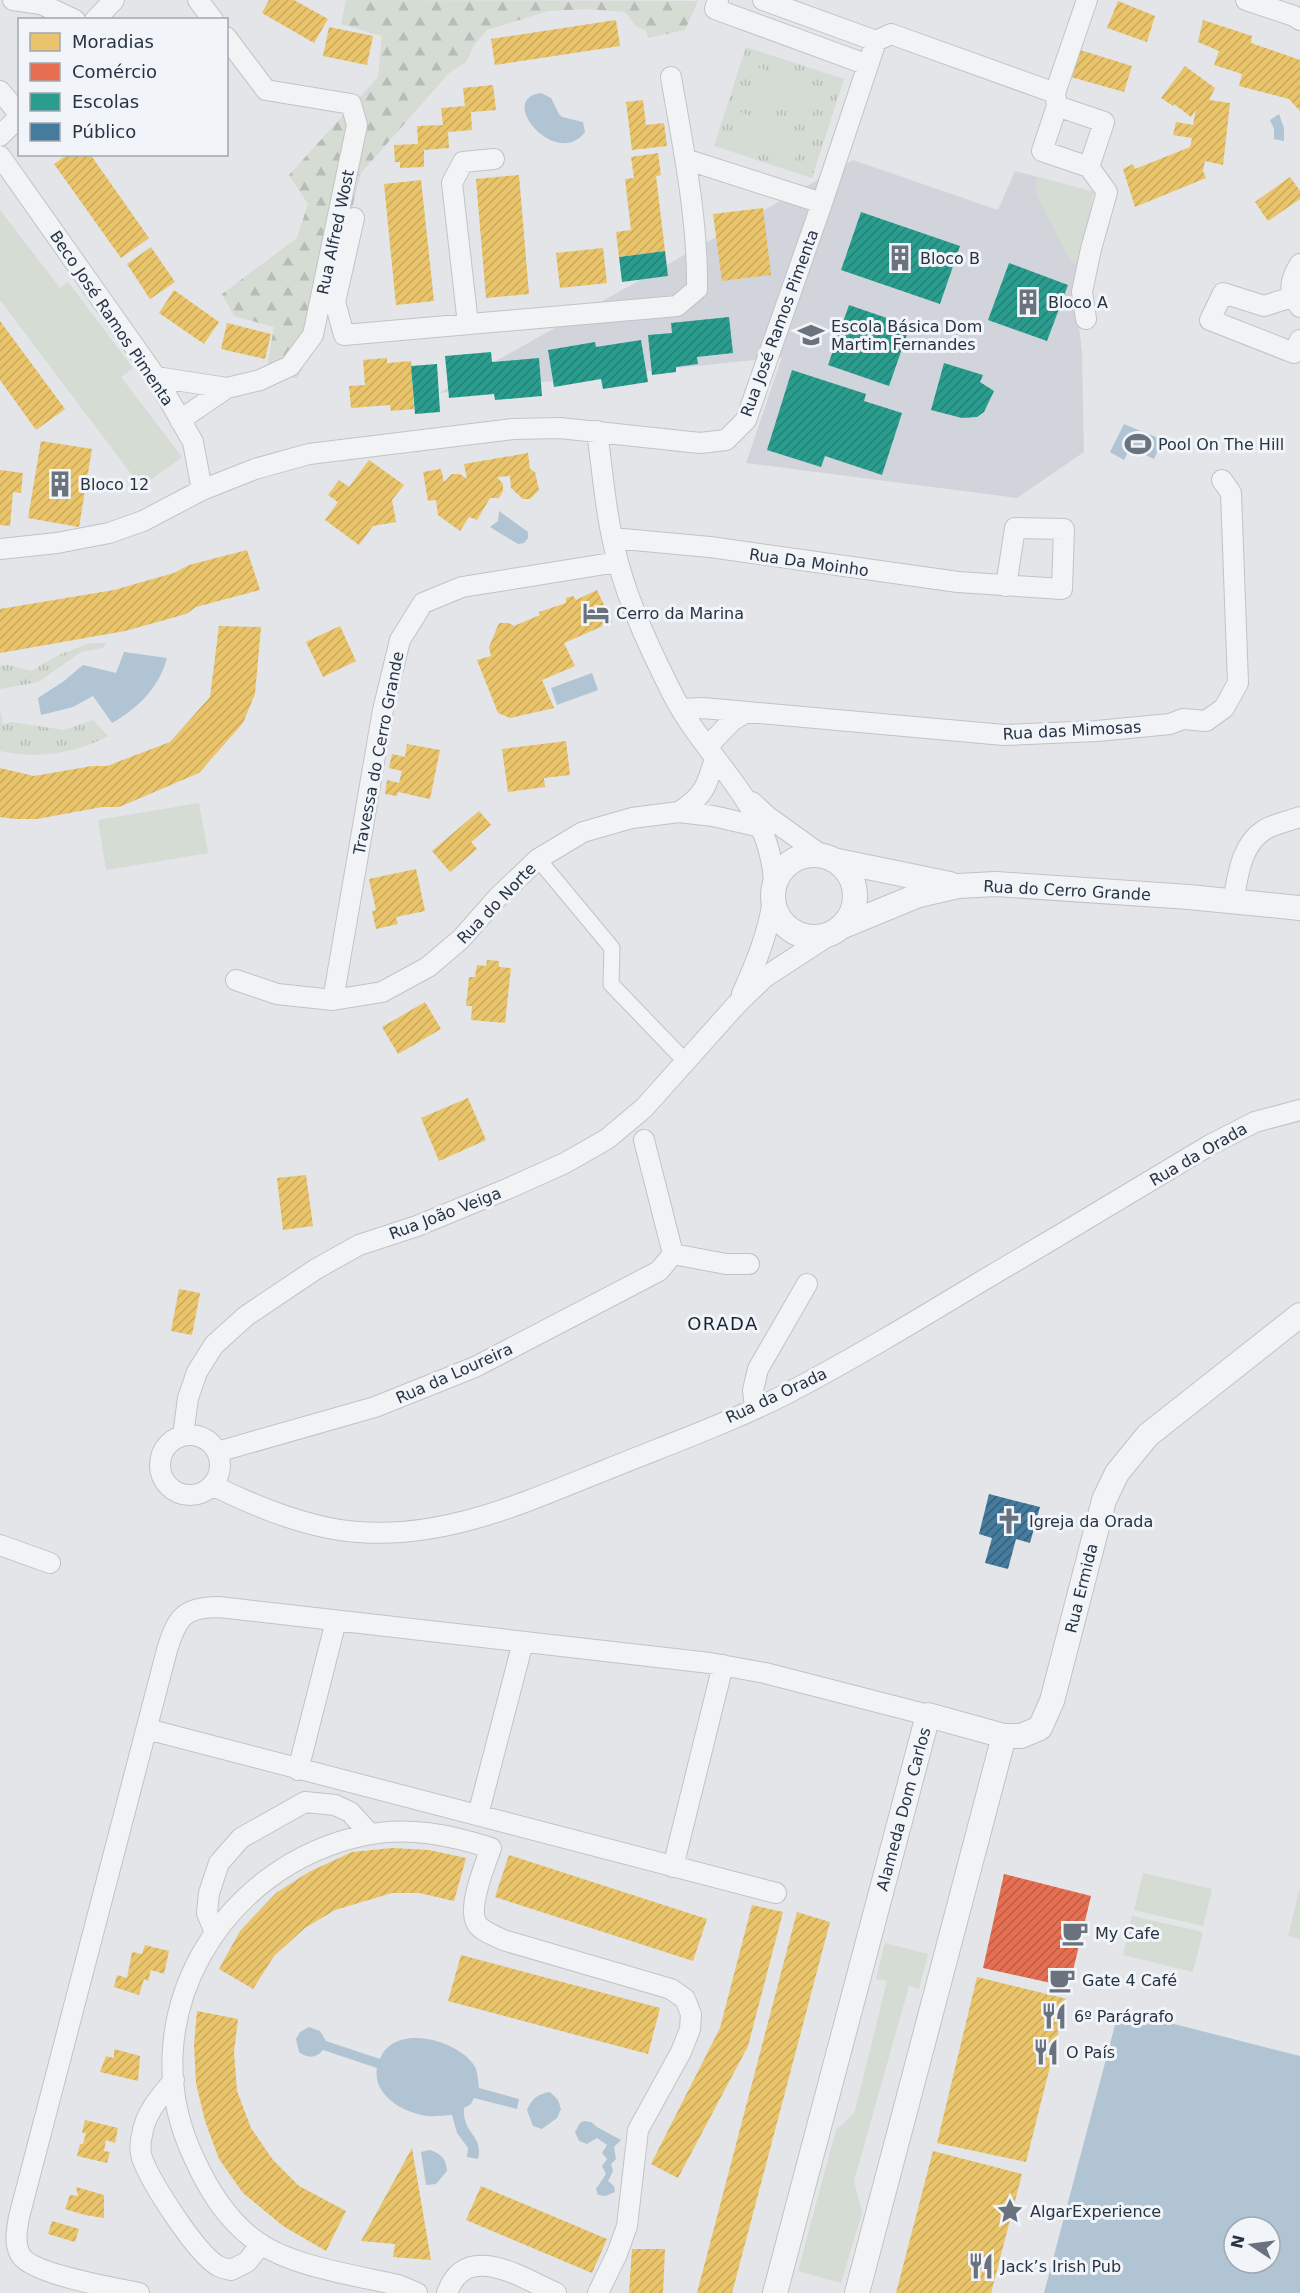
<svg xmlns="http://www.w3.org/2000/svg" width="1300" height="2293" viewBox="0 0 1300 2293" font-family="'DejaVu Sans',sans-serif">
	<style>
		.built { fill: #d1d5db }
		.grass { fill: url(#grass-tufts) }
		.forest { fill: url(#forest-firs) }
		.garden { fill: #d4dcd3 }
		.water { fill: #b0c4d4; fill-rule: evenodd }
		.homes { fill: url(#homes-hatch) }
		.shops { fill: url(#shops-hatch) }
		.schools { fill: url(#schools-hatch) }
		.public { fill: url(#public-hatch) }
		.lines { fill: none; stroke-linecap: round; stroke-linejoin: round }
		.pedestrian-casing { stroke: #c1c3c6; stroke-width: 17 }
		.minor-casing { stroke: #c1c3c6; stroke-width: 22 }
		.tertiary-casing { stroke: #c1c3c6; stroke-width: 26 }
		.pedestrian { stroke: #f2f3f5; stroke-width: 15 }
		.minor { stroke: #f2f3f5; stroke-width: 20 }
		.tertiary { stroke: #f2f3f5; stroke-width: 24 }
		.labels { text-anchor: middle; stroke-width: 6; stroke-linejoin: round; paint-order: stroke }
		.street-label { font-size: 16px; fill: #283443; stroke: #f1f4f8 }
		.poi-label { font-size: 16px; fill: #283443; stroke: #f1f4f8; text-anchor: start }
		.neighbourhood-label { font-size: 18px; letter-spacing: 1.5px; fill: #1a2534; stroke: #f1f4f8 }
	</style>
	<defs>
		<pattern id="grass-tufts" width="24" height="20" patternUnits="userSpaceOnUse" patternTransform="scale(1.5)"><rect width="24" height="20" fill="#d4dcd3"/><path d="M3 7l-1-3M5 7V3M7 7l1-3M15 17l-1-3M17 17v-4M19 17l1-3" fill="none" stroke="#b6bdb6"/></pattern>
		<pattern id="forest-firs" width="22" height="20" patternUnits="userSpaceOnUse" patternTransform="scale(1.5)"><rect width="22" height="20" fill="#d4dcd3"/><path d="M5 1l3.5 6h-7zM16 11l3.5 6h-7z" fill="#b6bdb6"/></pattern>
		<pattern id="homes-hatch" width="6" height="6" patternUnits="userSpaceOnUse" patternTransform="scale(1.5)"><rect width="6" height="6" fill="#e9c46a"/><path d="M-1 1l2-2M0 6l6-6M5 7l2-2" fill="none" stroke="#c8a95d"/></pattern>
		<pattern id="shops-hatch" width="6" height="6" patternUnits="userSpaceOnUse" patternTransform="scale(1.5)"><rect width="6" height="6" fill="#e76f51"/><path d="M-1 1l2-2M0 6l6-6M5 7l2-2" fill="none" stroke="#bb5c45"/></pattern>
		<pattern id="schools-hatch" width="6" height="6" patternUnits="userSpaceOnUse" patternTransform="scale(1.5)"><rect width="6" height="6" fill="#2a9d8f"/><path d="M-1 1l2-2M0 6l6-6M5 7l2-2" fill="none" stroke="#248176"/></pattern>
		<pattern id="public-hatch" width="6" height="6" patternUnits="userSpaceOnUse" patternTransform="scale(1.5)"><rect width="6" height="6" fill="#457b9d"/><path d="M-1 1l2-2M0 6l6-6M5 7l2-2" fill="none" stroke="#37607b"/></pattern>
	</defs>
	<rect width="100%" height="100%" fill="#e3e5e8"/>
	<path class="built" d="M853,160L998,210L1015,171L1094,192L1075,289L1082,353L1084,452L1017,498L746,463L782,357L439,393Z"/>
	<path class="grass" d="M746,47L844,79L812,178L714,146Z
		M90,643H106L103,648L81,652L38,682L0,689V666L8,665L31,671L59,655Z
		M0,710L3,724L12,722L64,730L93,720L108,736C75,754 36,759 0,751Z"/>
	<path class="forest" d="M346,0L698,1L685,30L648,38L646,30L637,27L625,12L587,9L548,11L487,30L474,45L466,62L450,72L361,173L322,324L297,379L267,366L274,327L234,316L222,294L297,238L308,204L289,175L378,77L382,36L341,24Z"/>
	<path class="garden" d="M757,67L821,90L810,120L747,97Z
		M740,112L804,135L793,165L730,143Z
		M1037,177L1094,192L1079,265L1071,262L1035,192Z
		M0,210L60,288L68,282L133,368L121,377L182,457L141,487L0,300Z
		M199,803L208,853L106,870L98,820Z
		M1143,1873L1212,1889L1203,1926L1134,1910Z
		M1300,1887V1939L1288,1936Z
		M1132,1916L1203,1932L1193,1972L1123,1955Z
		M885,1943L928,1954L919,1989L909,1986L854,2181L862,2213L841,2283L798,2271L836,2130L854,2114L887,1981L876,1979Z"/>
	<path class="water" d="M541,93L551,98L559,114L562,117L583,122L585,132C557,170 495,99 541,93Z
		M1279,114L1284,128V141L1274,139V129L1270,120Z
		M1124,424L1163,440L1154,459L1130,448L1124,460L1110,452Z
		M499,511L528,532V538L524,543L518,544L490,527L498,521Z
		M124,652L167,658C159,688 138,708 112,723L93,696L73,707L41,715L38,698L64,681L83,665L116,673Z
		M592,673L598,690L557,705L551,688Z
		M1119,2010L1300,2056V2293H1044ZM1234,2227H1270V2263H1234Z
		M309,2027L320,2031L326,2041L380,2059C394,2023 456,2039 474,2065C478,2071 478,2081 479,2088L519,2099L517,2109L474,2098L471,2104L464,2108C462,2134 484,2135 478,2159L467,2157L468,2148L457,2133L452,2115C444,2115 436,2117 428,2116C404,2114 372,2095 377,2068L323,2050C316,2059 307,2058 299,2052L296,2039L300,2032Z
		M550,2092L558,2100L561,2109L557,2118L542,2129L533,2126L527,2110C532,2098 538,2094 550,2092Z
		M584,2121L591,2122L597,2127L621,2140L614,2147L616,2159L611,2164L613,2171L608,2181L614,2186L615,2192L605,2196L598,2195L596,2189L606,2174L602,2166L607,2159L602,2153L607,2145L597,2138L587,2144L579,2141L575,2132L580,2123Z
		M430,2150C441,2154 446,2158 447,2171L436,2184L426,2185L421,2152Z"/>
	<path class="homes" d="M269,0H294L328,19L314,43L262,13Z
		M1118,1L1155,16L1147,42L1107,28Z
		M616,20L620,46L495,65L491,39Z
		M1203,20L1252,36L1251,43L1300,60V111L1289,99L1239,86L1242,74L1214,65L1219,51L1198,42Z
		M329,27L373,36L367,65L323,56Z
		M1080,50L1132,66L1124,92L1071,77Z
		M1185,66L1215,88L1209,100L1230,103L1223,165L1205,161L1203,171L1206,178L1135,207L1123,169L1133,164L1135,169L1190,147L1192,138L1173,135L1176,122L1193,125L1196,109L1191,117L1174,104L1173,106L1161,98Z
		M493,85L496,110L471,112L472,130L448,132L449,148L424,150V167L400,168V162H395L394,145L418,144L417,126L443,125L441,108L465,106L463,88Z
		M643,100L646,125L664,123L667,146L632,150L626,102Z
		M658,153L661,175L656,176L665,251L619,257L616,232L631,230L625,179L634,178L631,157Z
		M68,154H90L149,238L121,258L54,164Z
		M519,175L529,294L486,298L476,179Z
		M1290,177L1300,191V199L1268,221L1255,202Z
		M421,180L434,301L396,305L384,184Z
		M763,208L771,275L722,281L713,214Z
		M151,247L175,282L150,299L127,264Z
		M603,248L607,283L560,288L556,253Z
		M174,290L219,322L204,344L159,313Z
		M0,321L65,409L36,430L0,380Z
		M227,323L271,334L265,359L221,349Z
		M387,358V363L411,361L414,409L391,411L390,405L351,408L349,386L365,385L363,360Z
		M41,441L92,449L79,527L28,518Z
		M528,453L530,469L535,472L539,490L530,499H523L511,488L510,476L497,477L503,484V491L499,498H490L477,520L469,517L460,531L438,515L436,500L428,501L423,472L441,469L444,482L452,474H460L467,479L464,464Z
		M369,460L404,485L392,500L396,522L373,526L359,545L325,520L338,502L328,495L339,480L349,487Z
		M0,470L23,473L21,493L13,492L10,526L0,525Z
		M247,550L260,590L196,607L186,614L125,631L0,653V609L114,590L174,573L189,565Z
		M597,590L612,622L564,643L575,666L542,680L554,708L510,718L498,713L477,660L491,656L489,647L499,623H509L514,626L540,615L539,612L566,603V598L573,596L576,600Z
		M219,626L261,627L255,694L243,723L199,773L119,807H102L37,819H15L0,817V768L34,776L92,766H107L170,742L210,697Z
		M340,626L356,661L323,677L306,642Z
		M566,741L570,775L544,778L545,787L508,792L502,749Z
		M407,744L440,750L430,799L398,792L397,796L385,794L387,780L399,783L402,771L389,768L392,754L405,757Z
		M479,811L491,825L471,842L477,849L450,872L432,851Z
		M416,869L425,911L396,917L398,924L376,929L372,911L376,910L369,879Z
		M487,960L499,961V967L511,968L505,1023L471,1020L472,1006H466L469,977H475L477,965L486,966Z
		M425,1002L441,1029L398,1054L382,1027Z
		M468,1098L486,1140L439,1161L421,1118Z
		M306,1175L313,1226L283,1230L277,1178Z
		M179,1289L200,1293L192,1335L171,1331Z
		M392,1848L429,1850L466,1858L454,1901L419,1893H392L335,1910L305,1928L274,1956L253,1989L219,1969L240,1931L276,1893L309,1872L352,1852Z
		M509,1855L707,1919L693,1961L495,1897Z
		M752,1905L783,1912L748,2046L678,2178L651,2164L720,2028Z
		M797,1912L830,1922L732,2293H697Z
		M145,1945L169,1951L164,1974L151,1970L148,1981L144,1979L139,1995L114,1987L117,1975L127,1978L132,1952L142,1954Z
		M461,1955L660,2008L648,2054L448,2001Z
		M977,1977L1067,1999L1026,2162L937,2143Z
		M197,2011L238,2019L234,2052L237,2091L251,2128L273,2160L299,2186L346,2211L326,2251L283,2226L243,2193L219,2159L205,2121L196,2083L194,2045Z
		M114,2049L140,2056L138,2081L100,2072L106,2056L114,2058Z
		M85,2120L118,2128L115,2143L106,2140L104,2151L110,2152L107,2163L77,2156L80,2144H83L86,2133H82Z
		M412,2148L431,2260L393,2257L395,2244L361,2241Z
		M933,2151L1022,2174L991,2293H896Z
		M481,2186L607,2239L592,2273L466,2220Z
		M76,2187L104,2195V2218L85,2215L65,2209L70,2195L78,2196Z
		M52,2221L79,2229L75,2242L48,2234Z
		M632,2249H665L663,2293H629Z"/>
	<path class="shops" d="M1004,1874L1091,1896L1069,1987L983,1968Z"/>
	<path class="schools" d="M861,212L960,246L940,304L841,270Z
		M665,251L668,276L622,282L619,257Z
		M1009,263L1068,285L1047,341L988,320Z
		M849,305L910,326L889,386L828,365Z
		M729,317L733,353L697,357L698,364L676,367V372L652,375L648,335L672,333L671,323Z
		M641,340L648,382L603,389L601,379L554,387L548,350L595,342L596,347Z
		M491,352L492,362L539,358L542,396L495,400L494,394L449,398L445,356Z
		M944,363L983,375L980,382L994,391L984,412L977,417L962,418L931,410Z
		M437,364L440,412L415,414L411,366Z
		M792,370L866,394L864,401L902,413L882,475L825,456L821,467L767,450Z"/>
	<path class="public" d="M989,1494L1040,1507L1030,1543L1016,1539L1008,1569L985,1563L992,1538L979,1534Z"/>
	<g class="lines">
		<g class="pedestrian-casing">
			<path id="pedestrian" d="M538,859L612,948L611,984L685,1061"/>
		</g>
		<g class="minor-casing">
			<path id="minor" d="M13,0L41,4L75,20
				M198,0L213,20
				M718,0L715,9L868,65
				M763,0L876,41
				M1246,0L1294,16L1300,20
				M95,20L114,0
				M0,91L20,115
				M1055,93L1057,106L1042,151L1089,167L1104,122L1057,106
				M0,136L20,116
				M0,156L156,377L193,442L202,490
				M685,159L822,203
				M354,218L335,302L344,335L677,306L697,289C698,218 683,147 671,77
				M1300,264C1290,280 1287,291 1300,307
				M1292,297L1264,306L1223,293L1210,320L1294,353L1300,340
				M1086,319L1082,292L1091,249L1107,192L1089,167
				M468,324L452,183L463,162L494,159
				M156,377L227,388L260,380L290,366L313,335L357,125L351,104L266,90L226,37
				M180,420L227,388
				M597,431C603,475 606,519 618,562C630,607 651,651 672,693C706,761 774,806 774,888
				M612,538L710,547L958,582L1062,589L1064,529L1015,528L1006,586
				M0,549L57,543L109,533L143,521L202,490L255,469L309,454L513,429L560,428L700,443L726,440L746,420L822,203L876,41L891,34L1055,93L1087,0
				M681,709L703,708L1004,735L1097,731L1170,724L1183,719L1206,721L1224,708L1238,683L1231,493L1222,480
				M707,747L732,721L745,713
				M752,802L767,816L824,857
				M679,812C704,796 707,786 715,758
				M1233,902C1238,877 1240,846 1264,830C1274,824 1289,821 1300,817
				M236,980L277,994L333,1000L382,992L428,967L461,939L498,897L538,859L583,832L632,818L679,812L713,816L761,827
				M742,994C756,963 768,934 773,900
				M333,1000L383,710L400,640L423,603L462,587L618,562
				M673,1254L726,1264H749
				M755,1408L753,1390L758,1369L807,1284
				M160 1465a30 30 0 1 1 60 0a30 30 0 1 1-60 0Z
				M183,1436L188,1398L197,1372L214,1345L246,1316L316,1269L359,1245L417,1226L507,1189L565,1163L607,1139L644,1108L737,1004L765,977L831,934
				M217,1452L375,1407L475,1367L659,1271L673,1254L644,1140
				M212,1485C254,1506 311,1529 358,1532C447,1539 528,1501 608,1469C667,1445 729,1423 786,1394C851,1360 914,1322 977,1284C1055,1238 1132,1192 1210,1145L1255,1122L1300,1110
				M0,1545L50,1563
				M147,1729L776,1893
				M298,1770L336,1621
				M478,1815L523,1642
				M673,1867L723,1665
				M215,1933L207,1913L209,1893L219,1863L241,1838L305,1802L335,1805L350,1812L370,1834
				M174,2080C160,2097 145,2113 142,2135C140,2142 140,2151 142,2158C151,2183 196,2253 218,2266C222,2268 227,2269 231,2270L247,2262L261,2244
				M139,2293C116,2288 29,2274 20,2254C14,2243 17,2229 19,2217L167,1650C177,1618 183,1607 219,1607L710,1663L765,1673L928,1715
				M417,2293L398,2285C354,2275 287,2266 252,2238C225,2217 208,2189 194,2158C128,2020 221,1864 366,1835C408,1826 450,1835 491,1848C485,1865 468,1905 476,1922C480,1931 494,1935 503,1940L671,1989L685,1999L691,2014L690,2029L681,2052L638,2130L627,2226L617,2254L598,2293
				M447,2293C466,2240 522,2278 556,2293"/>
		</g>
		<g class="tertiary-casing">
			<path id="tertiary" d="M773 896a41 41 0 1 1 82 0a41 41 0 1 1-82 0Z
				M833,860L950,884
				M841,927L919,895L958,886L996,884L1189,897L1300,908
				M775,2293L928,1715L1004,1736H1021L1040,1728L1052,1701L1104,1500L1117,1473L1148,1435L1300,1315
				M857,2293L1004,1736"/>
		</g>
		<use href="#pedestrian" class="pedestrian"/>
		<use href="#minor" class="minor"/>
		<use href="#tertiary" class="tertiary"/>
	</g>
	<defs>
		<g id="building-bare" transform="scale(2.07)"><path d="M-4-6H4V6H1V3H-1V6H-4ZM-2.5-4.3h1.7v1.8h-1.7ZM.8-4.3h1.7v1.8H.8ZM-2.5-1h1.7V.8h-1.7ZM.8-1h1.7V.8H.8Z" fill="#69727d" stroke="#f1f4f8" stroke-width="2.5" paint-order="stroke"/></g>
		<g id="school-bare" transform="scale(2.07)"><path d="M0-5L7-2L0 1L-7-2ZM-4 1L0 2.5L4 1V4Q0 6-4 4Z" fill="#69727d" stroke="#f1f4f8" stroke-width="2.5" paint-order="stroke"/></g>
		<g id="stadium-bare" transform="scale(2.07)"><path d="M0-5a6.5 5 0 1 0 0 10a6.5 5 0 1 0 0-10ZM-3.5-1.8h7v3.6h-7Z" fill="#69727d" stroke="#f1f4f8" stroke-width="2.5" paint-order="stroke"/></g>
		<g id="hotel-bare" transform="scale(2.07)"><path d="M-6-4.5h1.5V1H6V5H4.5V3h-9V5H-6ZM-4 0a1.8 1.8 0 1 1 3.6 0ZM.5 0V-2.5h3Q6-2.5 6 0Z" fill="#69727d" stroke="#f1f4f8" stroke-width="2.5" paint-order="stroke"/></g>
		<g id="church-bare" transform="scale(2.07)"><path d="M-1.2-6h2.4v3.5h3.3v2.4h-3.3V6h-2.4V-.1h-3.3v-2.4h3.3Z" fill="#69727d" stroke="#f1f4f8" stroke-width="2.5" paint-order="stroke"/></g>
		<g id="cafe-bare" transform="scale(2.07)"><path d="M-5.5-4.5H6V0H3Q3 3.5 0 3.5H-2.5Q-5.5 3.5-5.5 0ZM3-3.2v2h1.7v-2ZM-6 4.5H4V6H-6Z" fill="#69727d" stroke="#f1f4f8" stroke-width="2.5" paint-order="stroke"/></g>
		<g id="restaurant-bare" transform="scale(2.07)"><path d="M-5-6h1v4h1v-4h1v4h1v-4h1v5L-1.5 .5V6h-2V.5L-5-1ZM5-6V6H3V1.5H1.5Q1.5-4 5-6Z" fill="#69727d" stroke="#f1f4f8" stroke-width="2.5" paint-order="stroke"/></g>
		<g id="sight-bare" transform="scale(2.07)"><path d="M0-6L1.8-2.2L6-1.7L2.9 1.2L3.7 5.4L0 3.3L-3.7 5.4L-2.9 1.2L-6-1.7L-1.8-2.2Z" fill="#69727d" stroke="#f1f4f8" stroke-width="2.5" paint-order="stroke"/></g>
	</defs>
	<g fill-rule="evenodd">
		<use href="#building-bare" x="900" y="258"/>
		<use href="#building-bare" x="1028" y="302"/>
		<use href="#school-bare" x="811" y="335"/>
		<use href="#stadium-bare" x="1138" y="444"/>
		<use href="#building-bare" x="60" y="484"/>
		<use href="#hotel-bare" x="596" y="613"/>
		<use href="#church-bare" x="1009" y="1521"/>
		<use href="#cafe-bare" x="1075" y="1933"/>
		<use href="#cafe-bare" x="1062" y="1980"/>
		<use href="#restaurant-bare" x="1054" y="2016"/>
		<use href="#restaurant-bare" x="1046" y="2052"/>
		<use href="#sight-bare" x="1010" y="2211"/>
		<use href="#restaurant-bare" x="981" y="2266"/>
	</g>
	<g class="labels">
		<g class="street-label">
			<text transform="translate(335 232) rotate(-78)" y="6">Rua Alfred Wost</text>
			<text transform="translate(112 318) rotate(56)" y="6">Beco José Ramos Pimenta</text>
			<text transform="translate(779 323) rotate(-70)" y="6">Rua José Ramos Pimenta</text>
			<text transform="translate(809 562) rotate(8)" y="6">Rua Da Moinho</text>
			<text transform="translate(1072 730) rotate(-3)" y="6">Rua das Mimosas</text>
			<text transform="translate(378 753) rotate(-79)" y="6">Travessa do Cerro Grande</text>
			<text transform="translate(1067 890) rotate(3)" y="6">Rua do Cerro Grande</text>
			<text transform="translate(496 903) rotate(-46)" y="6">Rua do Norte</text>
			<text transform="translate(1198 1154) rotate(-30)" y="6">Rua da Orada</text>
			<text transform="translate(445 1213) rotate(-21)" y="6">Rua João Veiga</text>
			<text transform="translate(454 1373) rotate(-24)" y="6">Rua da Loureira</text>
			<text transform="translate(776 1395) rotate(-25)" y="6">Rua da Orada</text>
			<text transform="translate(1081 1588) rotate(-76)" y="6">Rua Ermida</text>
			<text transform="translate(903 1809) rotate(-75)" y="6">Alameda Dom Carlos</text>
		</g>
		<g class="poi-label">
			<text x="920" y="264">Bloco B</text>
			<text x="1048" y="308">Bloco A</text>
			<text x="831" y="332">Escola Básica Dom<tspan x="831" dy="18">Martim Fernandes</tspan></text>
			<text x="1158" y="450">Pool On The Hill</text>
			<text x="80" y="490">Bloco 12</text>
			<text x="616" y="619">Cerro da Marina</text>
			<text x="1029" y="1527">Igreja da Orada</text>
			<text x="1095" y="1939">My Cafe</text>
			<text x="1082" y="1986">Gate 4 Café</text>
			<text x="1074" y="2022">6º Parágrafo</text>
			<text x="1066" y="2058">O País</text>
			<text x="1030" y="2217">AlgarExperience</text>
			<text x="1001" y="2272">Jack’s Irish Pub</text>
		</g>
		<g class="neighbourhood-label">
			<text x="723" y="1330">ORADA</text>
		</g>
	</g>
	<rect x="18" y="18" width="210" height="138" fill="#f1f4f8" stroke="#a1a7b0" stroke-width="1.5"/>
	<rect x="30" y="33" width="30" height="18" fill="#e9c46a" stroke="#a1a7b0" stroke-width="1.5"/>
	<text x="72" y="48" font-size="18" fill="#283443">Moradias</text>
	<rect x="30" y="63" width="30" height="18" fill="#e76f51" stroke="#a1a7b0" stroke-width="1.5"/>
	<text x="72" y="78" font-size="18" fill="#283443">Comércio</text>
	<rect x="30" y="93" width="30" height="18" fill="#2a9d8f" stroke="#a1a7b0" stroke-width="1.5"/>
	<text x="72" y="108" font-size="18" fill="#283443">Escolas</text>
	<rect x="30" y="123" width="30" height="18" fill="#457b9d" stroke="#a1a7b0" stroke-width="1.5"/>
	<text x="72" y="138" font-size="18" fill="#283443">Público</text>
	<g transform="translate(1252 2245) rotate(283)"><circle r="28" fill="#f1f4f8" stroke="#a1a7b0" stroke-width="1.5"/>
	<path d="M0-4.5L10 22L0 15L-10 22Z" fill="#69727d"/>
	<text y="-9" font-size="16" font-weight="bold" text-anchor="middle" fill="#283443">N</text>
	</g>
</svg>
